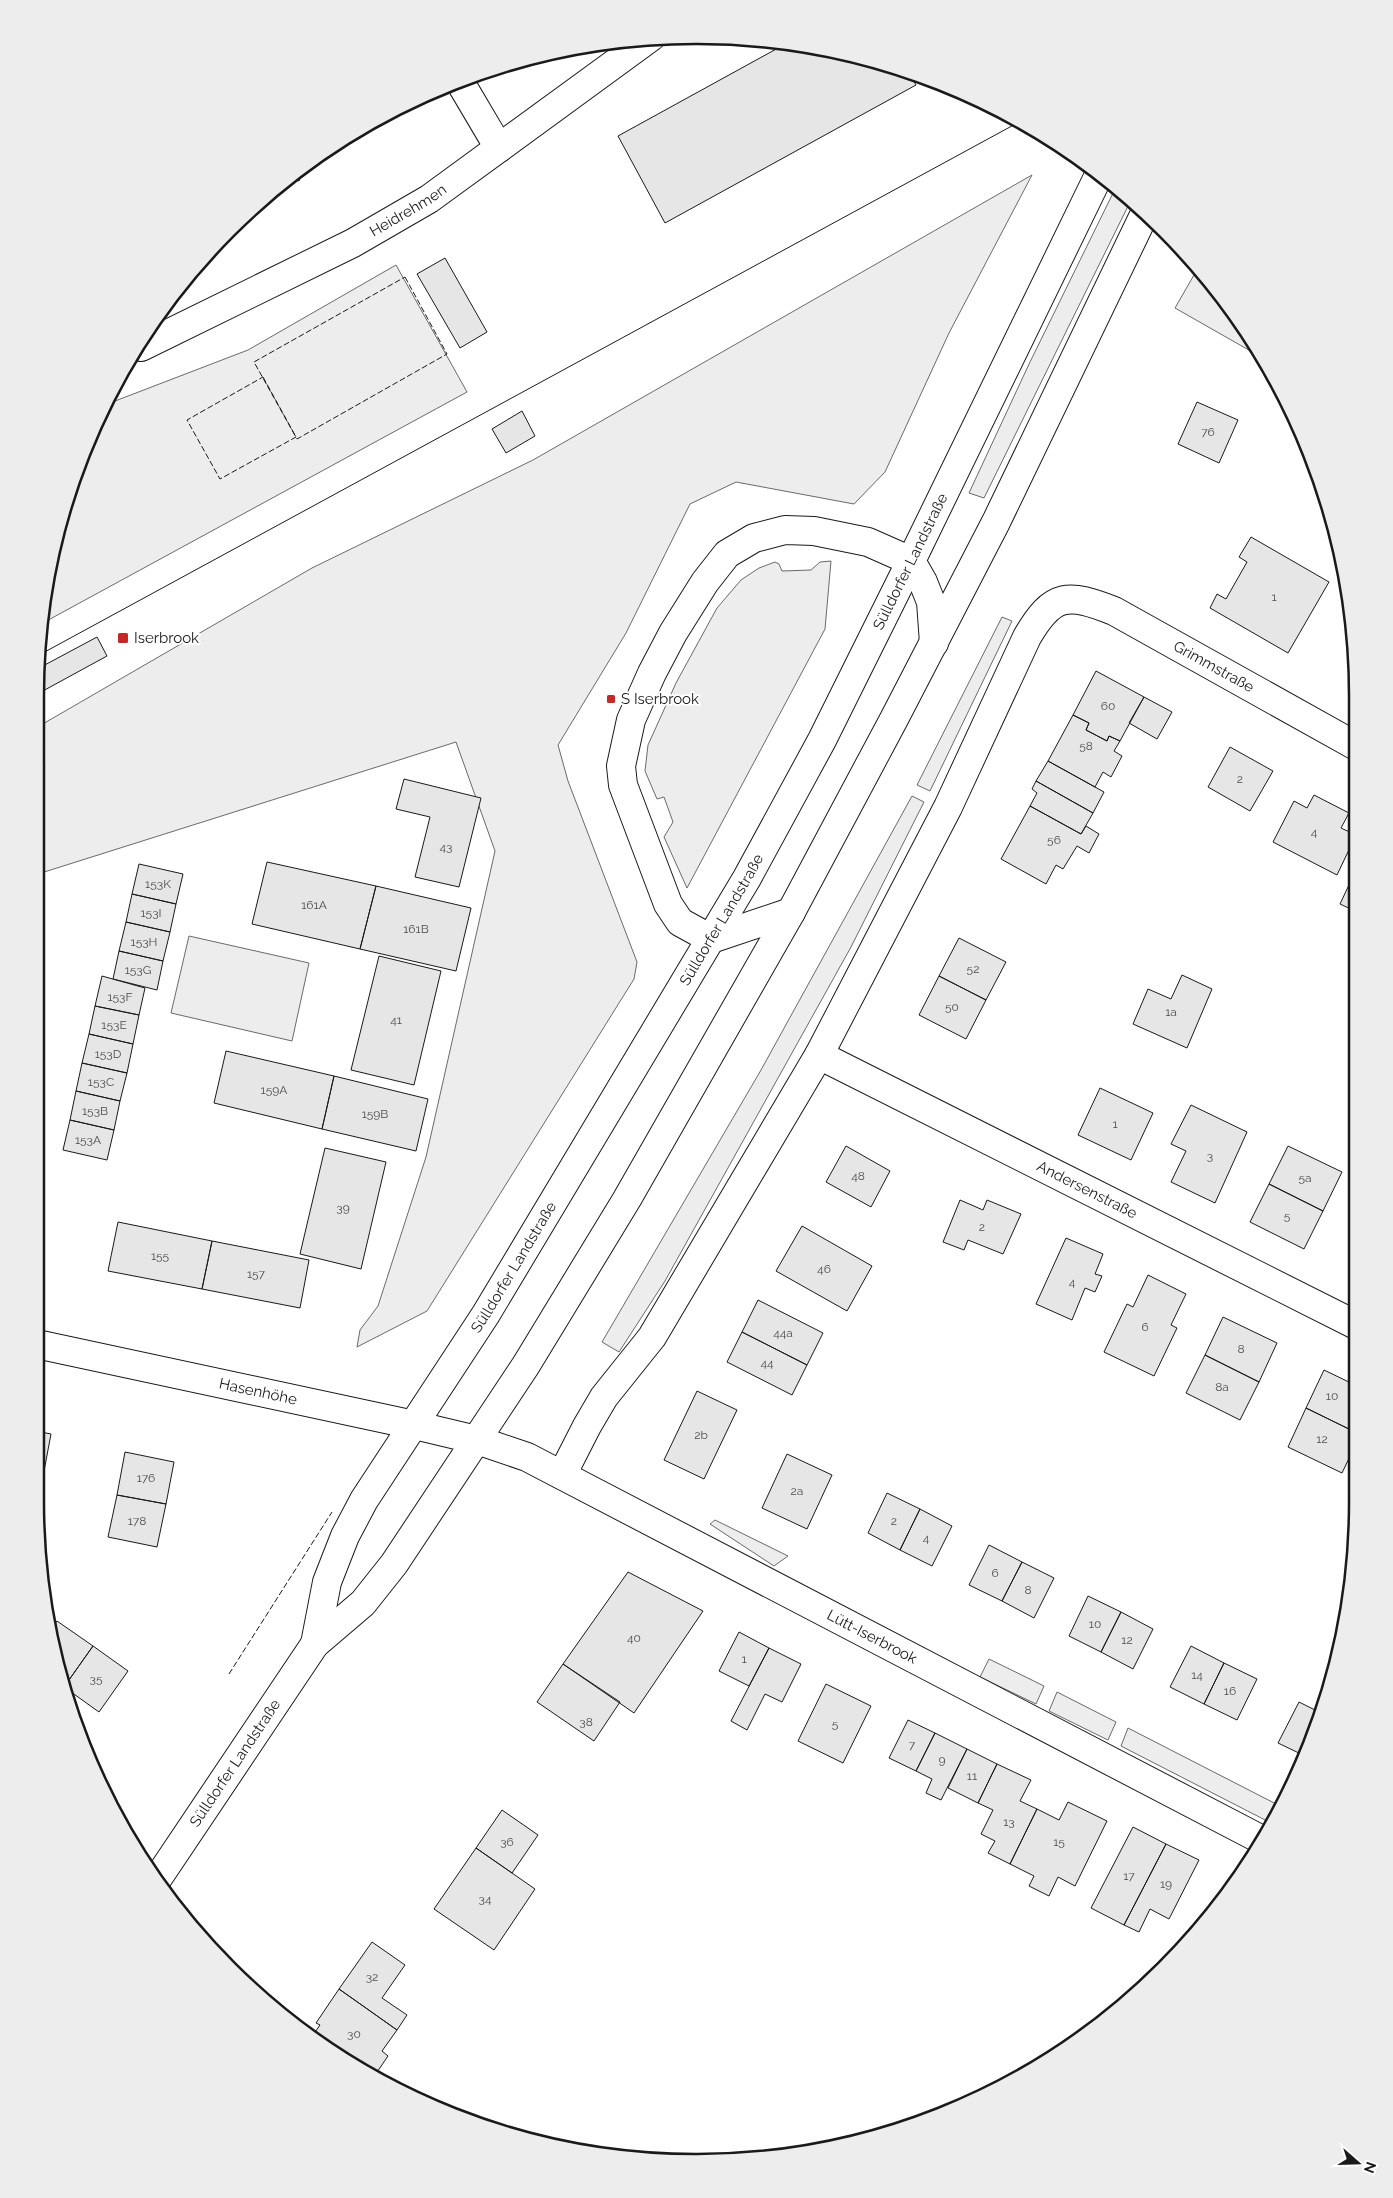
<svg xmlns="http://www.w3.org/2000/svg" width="1393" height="2198" viewBox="0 0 1393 2198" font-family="Raleway,sans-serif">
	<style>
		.built { fill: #ededed; stroke: #6a6a6a }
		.building { fill: #e6e6e6; stroke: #1a1a1a }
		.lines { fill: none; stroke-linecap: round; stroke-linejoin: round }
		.minor-casing { stroke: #1a1a1a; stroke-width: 30 }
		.major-casing { stroke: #1a1a1a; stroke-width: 30 }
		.minor { stroke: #fff; stroke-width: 28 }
		.major { stroke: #fff; stroke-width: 28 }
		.tram { stroke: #1a1a1a; stroke-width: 1 }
		.fence { stroke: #1a1a1a; stroke-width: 1; stroke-dasharray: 6 2.5; stroke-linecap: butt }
		.poi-dot { fill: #c62828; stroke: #fff; stroke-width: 2 }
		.labels { text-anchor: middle; stroke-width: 4; stroke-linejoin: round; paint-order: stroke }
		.number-label { font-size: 12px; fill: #4d4d4d }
		.street-label { font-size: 15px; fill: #1a1a1a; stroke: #fff }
		.poi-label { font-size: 15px; fill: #1a1a1a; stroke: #fff; text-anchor: start }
		.rim { fill: none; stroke: #1a1a1a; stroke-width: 2.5 }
	</style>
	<rect width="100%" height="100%" fill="#fff"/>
	<path class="built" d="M1032,175L949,333L885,472L854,504L736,482L690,504L626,633L558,745L568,781L637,962L634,979L427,1311L357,1347L360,1330L378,1306L426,1157L495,851L456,742L41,873V725L312,568L533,460Z
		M1116,187L1132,198L984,498L969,493L1030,362Z
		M396,265L467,392L41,624V610L58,525L102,406L248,350Z
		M1198,268L1221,294L1261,357L1175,308Z
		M831,561L825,629L687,888L664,837L673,822L664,797L657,799L645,771L648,745L676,683L717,608L741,580L759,568L775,562L779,564L782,571L811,570L820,562Z
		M1002,617L1012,621L930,791L917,785Z
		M912,796L924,802L851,947L665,1281L619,1352L602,1342L761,1070Z
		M189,936L309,963L292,1041L171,1013Z
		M715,1520L788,1556L774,1566L710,1524Z
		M989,1659L1044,1686L1036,1704L980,1677Z
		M1057,1692L1116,1722L1108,1740L1049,1711Z
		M1128,1728L1280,1806L1271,1823L1121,1746Z"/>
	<path class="building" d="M789,42L907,70L916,85L665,223L618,136Z
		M307,163L299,181L288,177L294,172Z
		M445,258L487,332L460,348L417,274Z
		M1197,402L1238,420L1219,463L1178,444Z
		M522,411L535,436L506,453L492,429Z
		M1251,537L1329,582L1288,653L1210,608L1217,594L1226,599L1247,562L1239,557Z
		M97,637L107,656L41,692V667Z
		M1357,656L1356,676L1348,672Z
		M1096,671L1144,697L1120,741L1109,736L1107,741L1086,730L1089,723L1073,715Z
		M1144,697L1172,712L1157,739L1129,723Z
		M1073,715L1089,723L1086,730L1107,741L1109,736L1120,741L1114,751L1122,756L1111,777L1103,772L1095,787L1048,761Z
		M1230,747L1273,771L1250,811L1208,787Z
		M1048,761L1104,792L1093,813L1036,781Z
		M404,779L481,798L459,887L415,877L430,817L396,809Z
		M1036,781L1093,813L1081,834L1030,806L1037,793L1032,789Z
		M1314,795L1349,813L1341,828L1356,835L1337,875L1273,842L1294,801L1307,808Z
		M1030,806L1081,834L1086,826L1099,834L1089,853L1077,846L1063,869L1056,865L1046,884L1001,859Z
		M267,862L376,886L360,949L252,924Z
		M139,864L183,874L176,904L132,894Z
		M1356,870L1355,911L1340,904Z
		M376,886L471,908L456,971L360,949Z
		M132,894L176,904L170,932L126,922Z
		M126,922L170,932L163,961L119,951Z
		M959,938L1006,962L986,1000L939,976Z
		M119,951L163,961L157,990L113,979Z
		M379,956L441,971L414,1085L351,1070Z
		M1182,975L1212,989L1187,1048L1133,1024L1148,989L1171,999Z
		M102,976L145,988L139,1015L95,1006Z
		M939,976L986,1000L966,1039L919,1015Z
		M95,1006L139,1015L133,1044L89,1034Z
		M89,1034L133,1044L127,1073L82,1063Z
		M226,1051L334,1076L322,1129L214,1103Z
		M82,1063L127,1073L120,1101L76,1091Z
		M334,1076L428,1099L416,1151L322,1129Z
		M1100,1088L1153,1113L1131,1160L1078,1135Z
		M76,1091L120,1101L114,1130L70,1120Z
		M1191,1105L1247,1132L1215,1203L1171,1182L1186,1151L1171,1144Z
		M70,1120L114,1130L107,1160L63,1150Z
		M846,1146L890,1171L871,1207L826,1182Z
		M1288,1146L1342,1172L1323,1211L1269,1184Z
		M325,1148L386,1162L361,1269L300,1254Z
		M1269,1184L1323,1211L1304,1249L1250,1222Z
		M960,1200L983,1210L987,1200L1021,1214L1003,1254L968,1240L964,1250L943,1242Z
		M118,1222L212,1241L202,1289L108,1271Z
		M802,1226L872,1266L847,1311L776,1271Z
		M1066,1238L1103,1254L1095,1274L1102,1276L1095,1292L1085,1288L1072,1320L1036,1304Z
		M212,1241L309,1260L300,1308L202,1289Z
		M1148,1275L1186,1294L1171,1325L1177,1328L1154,1376L1104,1352L1127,1304L1133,1307Z
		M758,1300L823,1333L807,1365L742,1332Z
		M1223,1317L1277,1343L1259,1382L1205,1355Z
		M742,1332L807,1365L792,1395L727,1362Z
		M1205,1355L1259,1382L1240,1420L1186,1393Z
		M1324,1370L1353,1384V1431L1306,1408Z
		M697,1391L737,1410L704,1479L664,1460Z
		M1306,1408L1353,1431V1450L1342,1473L1288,1447Z
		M41,1432L51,1434L41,1487Z
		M125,1452L174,1462L166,1504L117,1495Z
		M787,1454L832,1475L807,1529L762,1508Z
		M887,1493L920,1509L900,1550L868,1533Z
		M117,1495L166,1504L157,1547L108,1537Z
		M920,1509L952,1526L932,1566L900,1550Z
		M989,1545L1022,1562L1002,1601L969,1585Z
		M1022,1562L1054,1578L1034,1618L1002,1601Z
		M628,1572L703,1611L634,1713L563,1664Z
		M1088,1596L1121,1612L1101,1652L1069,1636Z
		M1121,1612L1153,1629L1133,1669L1101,1652Z
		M57,1621L93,1646L64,1687L50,1630Z
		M739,1632L769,1648L749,1686L719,1671Z
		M93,1646L128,1671L99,1712L64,1687Z
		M1191,1646L1224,1663L1204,1704L1170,1687Z
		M769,1648L801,1664L782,1702L765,1694L747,1730L731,1721Z
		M1224,1663L1257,1679L1237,1720L1204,1704Z
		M563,1664L620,1702L594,1741L537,1702Z
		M826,1684L871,1706L843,1763L798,1741Z
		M1299,1702L1319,1712L1313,1734L1303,1755L1278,1743Z
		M908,1720L935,1733L916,1771L889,1758Z
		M935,1733L967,1749L941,1800L926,1793L932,1779L916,1771Z
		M967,1749L997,1764L978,1803L948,1788Z
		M997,1764L1031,1780L1020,1801L1037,1809L1010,1864L988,1853L995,1841L981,1834L993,1810L978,1803Z
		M1068,1802L1107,1821L1075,1886L1058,1877L1049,1896L1029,1886L1034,1876L1010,1864L1037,1809L1059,1820Z
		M502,1810L538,1835L512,1873L476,1848Z
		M1133,1827L1166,1844L1124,1925L1091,1908Z
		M1166,1844L1199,1860L1169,1919L1150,1909L1139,1932L1124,1925Z
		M476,1848L535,1889L494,1950L434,1909Z
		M372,1942L405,1965L382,1998L407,2015L397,2030L339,1989Z
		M339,1989L397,2030L382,2051L388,2056L373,2078L311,2038L320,2025L316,2023Z"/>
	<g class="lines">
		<g class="minor-casing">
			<g id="minor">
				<path d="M460,82L499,148"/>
				<path id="s1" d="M141,347L353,243L429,199L651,37"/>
				<path d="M791,912L711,939L680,922L668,904L623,785L621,766L631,720L652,673L673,633L705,582L727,554L754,538L785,530L814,531L868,542L911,561L923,582L931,602L934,643"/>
				<path id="s2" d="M819,1055L1354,1324"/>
				<path id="s3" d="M41,1345L414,1425L477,1440L527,1457L1262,1840"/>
				<path id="s4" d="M562,1475L587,1426L604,1397L652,1337L819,1055L948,807L1027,637C1053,592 1068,593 1114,611L1356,746"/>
			</g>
		</g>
		<g class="major-casing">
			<g id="major">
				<path id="s5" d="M315,1644L327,1582L345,1536L364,1500L486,1314L747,878L822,740L911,561L1099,175"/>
				<path id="s6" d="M156,1881L315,1644L363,1603L394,1564L526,1365L627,1199L791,912L894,719L996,522L1145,213"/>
			</g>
		</g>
		<use href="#minor" class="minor"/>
		<use href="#major" class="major"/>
		<path class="tram" d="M41,654L1021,121"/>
		<path class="fence" d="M405,277L447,354L297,439L254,362Z
			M263,377L296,437L220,479L187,420Z
			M229,1674L332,1512"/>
	</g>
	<g class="poi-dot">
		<rect x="117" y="632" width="12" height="12" rx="2.5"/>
		<rect x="606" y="694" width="10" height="10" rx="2.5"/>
	</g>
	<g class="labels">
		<g class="number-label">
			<text x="1208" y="436">76</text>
			<text x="1274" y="601">1</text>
			<text x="1108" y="710">60</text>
			<text x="1086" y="750">58</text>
			<text x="1240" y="783">2</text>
			<text x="1314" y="836">4</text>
			<text x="1054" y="844">56</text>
			<text x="446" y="851">43</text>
			<text x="158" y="888">153K</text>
			<text x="314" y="909">161A</text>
			<text x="151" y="917">153I</text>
			<text x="416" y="933">161B</text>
			<text x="144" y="946">153H</text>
			<text x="973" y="973">52</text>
			<text x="138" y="974">153G</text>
			<text x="120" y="1001">153F</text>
			<text x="952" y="1011">50</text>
			<text x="1171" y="1016">1a</text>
			<text x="396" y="1024">41</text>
			<text x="114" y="1029">153E</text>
			<text x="108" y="1058">153D</text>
			<text x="101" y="1086">153C</text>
			<text x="274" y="1094">159A</text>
			<text x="95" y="1115">153B</text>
			<text x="375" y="1118">159B</text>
			<text x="1115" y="1128">1</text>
			<text x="88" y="1144">153A</text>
			<text x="1210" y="1160">3</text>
			<text x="858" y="1180">48</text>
			<text x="1305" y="1182">5a</text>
			<text x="343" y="1212">39</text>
			<text x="1287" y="1220">5</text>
			<text x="982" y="1231">2</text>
			<text x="160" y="1260">155</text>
			<text x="824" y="1273">46</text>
			<text x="256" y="1278">157</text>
			<text x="1072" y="1286">4</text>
			<text x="1145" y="1331">6</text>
			<text x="783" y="1337">44a</text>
			<text x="1241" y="1353">8</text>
			<text x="767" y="1367">44</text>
			<text x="1222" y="1391">8a</text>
			<text x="1332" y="1400">10</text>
			<text x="701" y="1439">2b</text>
			<text x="1322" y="1443">12</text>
			<text x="146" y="1482">176</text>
			<text x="797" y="1495">2a</text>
			<text x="137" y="1525">178</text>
			<text x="894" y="1525">2</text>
			<text x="926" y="1542">4</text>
			<text x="995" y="1577">6</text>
			<text x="1028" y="1594">8</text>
			<text x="1095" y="1628">10</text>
			<text x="634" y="1642">40</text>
			<text x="1127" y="1644">12</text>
			<text x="744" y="1663">1</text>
			<text x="1197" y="1679">14</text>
			<text x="96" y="1683">35</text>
			<text x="1230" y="1695">16</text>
			<text x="586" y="1726">38</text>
			<text x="835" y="1728">5</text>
			<text x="912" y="1749">7</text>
			<text x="942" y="1764">9</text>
			<text x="972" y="1780">11</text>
			<text x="1009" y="1826">13</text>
			<text x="507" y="1846">36</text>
			<text x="1059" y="1846">15</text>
			<text x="1129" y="1880">17</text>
			<text x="1166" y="1888">19</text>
			<text x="485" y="1903">34</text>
			<text x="372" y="1981">32</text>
			<text x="354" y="2038">30</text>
		</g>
		<g class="street-label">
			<text dy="5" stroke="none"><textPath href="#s1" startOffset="300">Heidrehmen</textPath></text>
			<text dy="5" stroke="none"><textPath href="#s5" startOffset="1240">Sülldorfer Landstraße</textPath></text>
			<text dy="5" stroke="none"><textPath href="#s4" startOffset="1180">Grimmstraße</textPath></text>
			<text dy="5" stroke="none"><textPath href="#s5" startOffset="835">Sülldorfer Landstraße</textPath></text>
			<text dy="5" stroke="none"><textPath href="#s2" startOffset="300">Andersenstraße</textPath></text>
			<text dy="5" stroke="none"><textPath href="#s5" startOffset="430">Sülldorfer Landstraße</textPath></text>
			<text dy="5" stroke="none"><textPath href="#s3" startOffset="222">Hasenhöhe</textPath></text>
			<text dy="5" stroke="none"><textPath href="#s3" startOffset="888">Lütt-Iserbrook</textPath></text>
			<text dy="5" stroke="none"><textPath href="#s6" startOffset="142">Sülldorfer Landstraße</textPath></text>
		</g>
		<g class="poi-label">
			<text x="134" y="643">Iserbrook</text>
			<text x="621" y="704">S Iserbrook</text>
		</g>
	</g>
	<path d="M0 0H1393V2198H0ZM696 44H697A652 652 0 0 1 1349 696V1502A652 652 0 0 1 697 2154H696A652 652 0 0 1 44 1502V696A652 652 0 0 1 696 44Z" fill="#ededed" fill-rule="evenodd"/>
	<path class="rim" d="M696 44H697A652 652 0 0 1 1349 696V1502A652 652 0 0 1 697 2154H696A652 652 0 0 1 44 1502V696A652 652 0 0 1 696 44Z"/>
	<g transform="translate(1358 2163) rotate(110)" stroke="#ffffff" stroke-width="4" paint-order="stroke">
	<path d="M0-4L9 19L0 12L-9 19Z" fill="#1a1a1a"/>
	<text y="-8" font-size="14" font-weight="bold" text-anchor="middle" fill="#1a1a1a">N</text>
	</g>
</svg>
